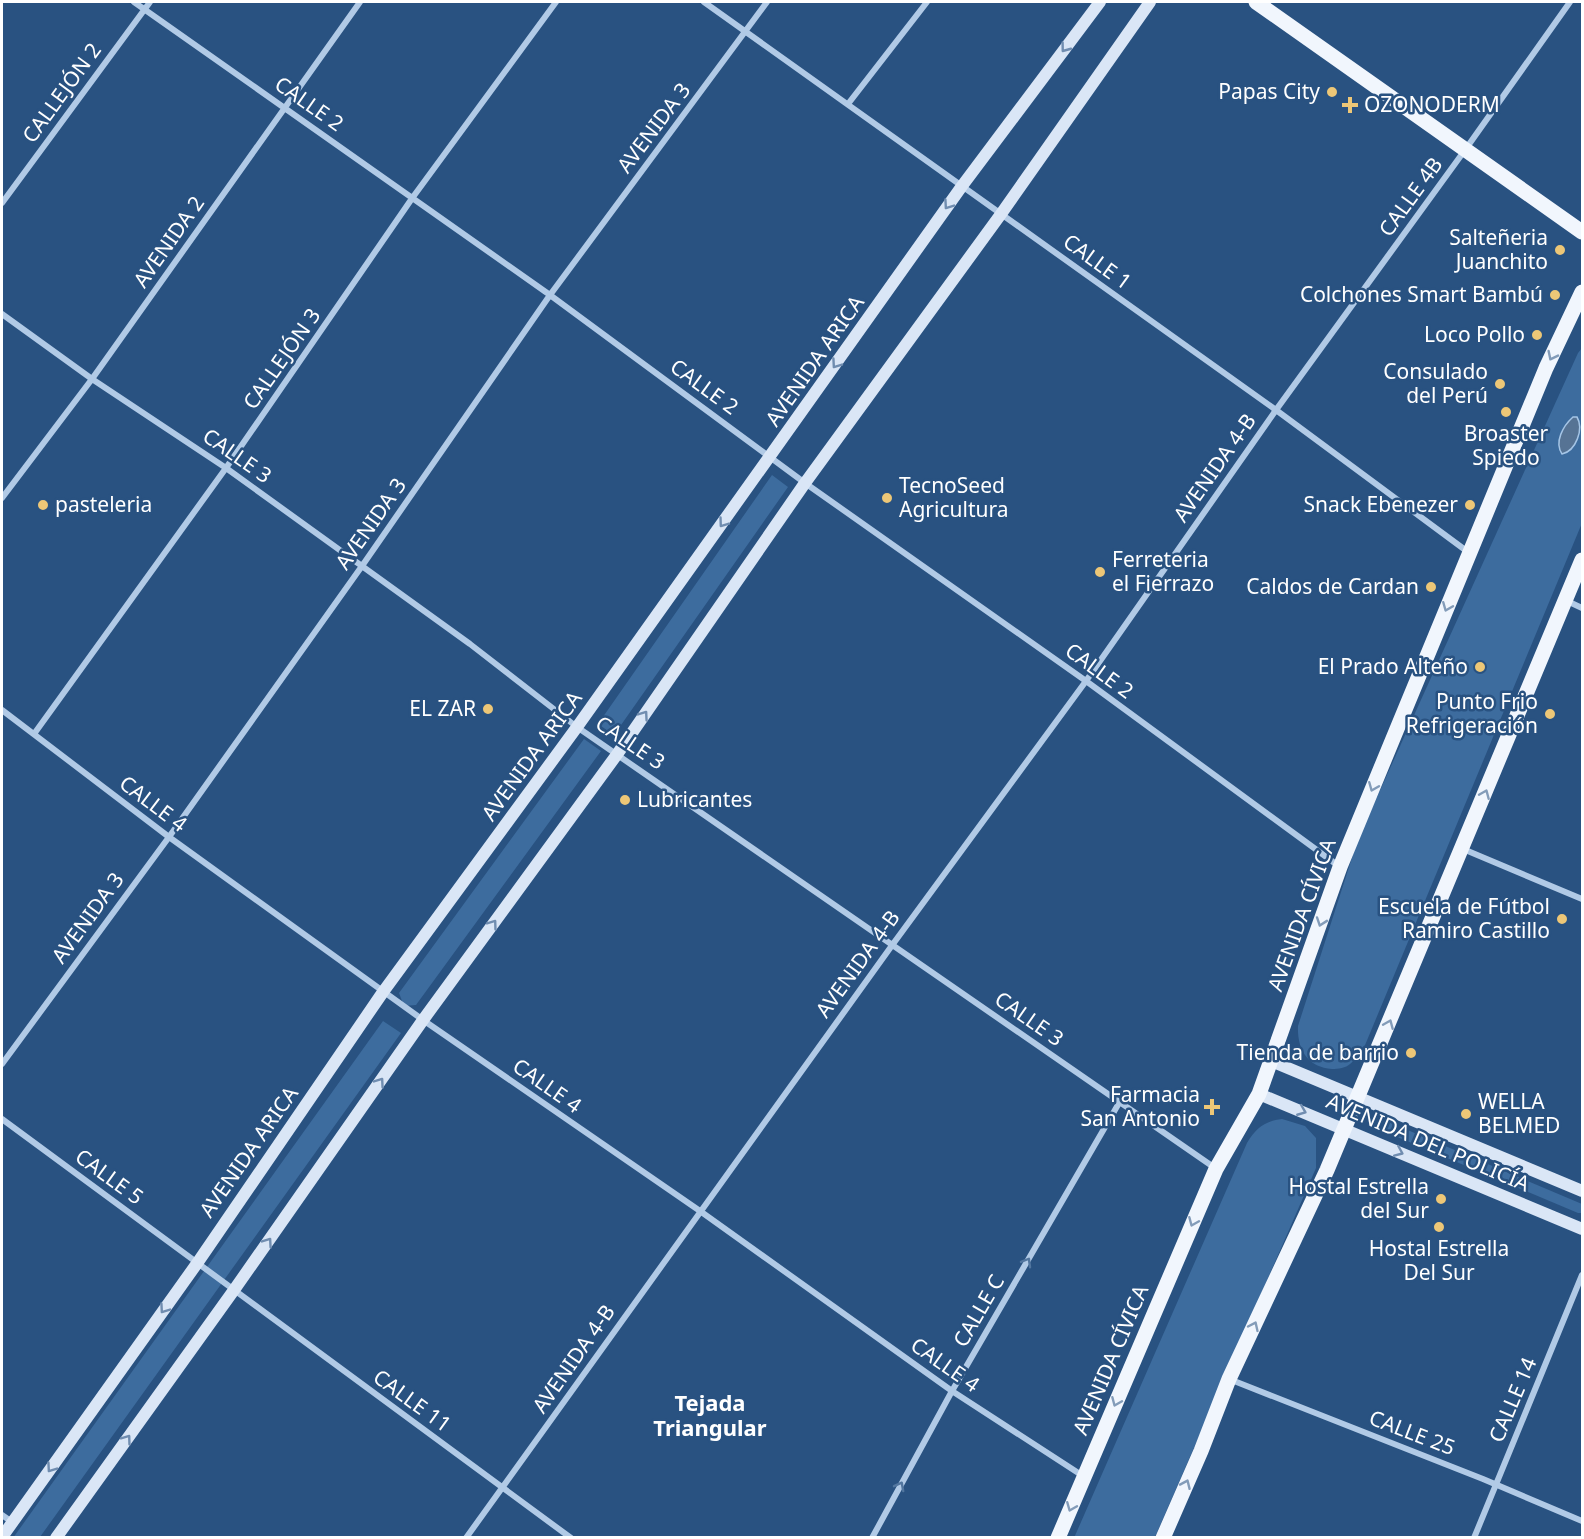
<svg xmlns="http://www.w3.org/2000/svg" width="1584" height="1539" viewBox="0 0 1584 1539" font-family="'Noto Sans',sans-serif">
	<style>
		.green { fill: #3d6c9e }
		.water { fill: #567394; stroke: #a5c5e6; stroke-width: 1.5 }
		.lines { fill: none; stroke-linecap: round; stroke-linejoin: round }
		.street { stroke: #b1cae6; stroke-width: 6 }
		.secondary { stroke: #dae6f6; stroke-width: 12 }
		.primary { stroke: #f1f6fd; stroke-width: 15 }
		.oneway { stroke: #708db0 }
		.oneway2 { stroke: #839cb9 }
		.oneway3 { stroke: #52769f }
		.poi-dot { fill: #edc777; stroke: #295281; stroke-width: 2 }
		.labels { text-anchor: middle; stroke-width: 5; stroke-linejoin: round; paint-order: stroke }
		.poi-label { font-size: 21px; fill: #fff; stroke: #295281; text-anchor: end }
		.street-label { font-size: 21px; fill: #fff; stroke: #295281 }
		.neighbourhood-label { font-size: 22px; font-weight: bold; fill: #fff; stroke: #295281 }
	</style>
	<rect width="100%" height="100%" fill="#295281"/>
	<path class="green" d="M1582,348V523L1363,1050C1359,1055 1355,1060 1350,1064C1346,1068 1338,1069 1332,1069C1308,1067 1297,1050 1298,1026L1358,839L1578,353Z
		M772,475L788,487L614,735L598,724Z
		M584,739L601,751L416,1005L404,1006L399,993Z
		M383,1021L401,1033L40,1537L13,1538Z
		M1282,1119L1305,1126L1316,1138V1168L1155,1537L1074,1538L1247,1143C1256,1128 1265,1121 1282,1119Z
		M1384,1120L1582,1204V1213H1578L1383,1131L1379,1128L1382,1121Z"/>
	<path class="water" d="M1573,417H1577C1584,429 1576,451 1562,454C1554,442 1563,426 1573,417Z"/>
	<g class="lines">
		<path class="street" d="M134,2L550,295L805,483L1086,681L1340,867
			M704,2L1276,410L1468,552
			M848,104L927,2
			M2,203L150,2
			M2,314L92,379L226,468L470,644L577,727L1215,1168
			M2,498L92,379L360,2
			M1567,601L1582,608
			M2,710L169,837L423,1020L700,1211L952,1391L1083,1476
			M34,734L226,468L413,197L556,2
			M1463,849L1582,899
			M2,1064L169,837L362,566L550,295L767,2
			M2,1119L571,1538
			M1229,1379L1483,1479L1582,1521
			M2,1515L12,1522
			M466,1538L893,944L1086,681L1276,410L1465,150L1570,2
			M872,1538L952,1391L1119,1103
			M1474,1538L1582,1275"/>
		<path class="secondary" d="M1271,1061L1582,1191
			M1259,1094L1582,1229
			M2,1537L198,1262L383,992L577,727L962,186L1100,2
			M56,1538L234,1290L423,1020L618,753L805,483L1001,214L1150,2"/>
		<path class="primary" d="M1256,2L1582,232
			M1058,1538L1216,1169L1259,1094L1340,867L1546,368L1582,292
			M1163,1538L1201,1451L1229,1379L1327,1170L1582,560"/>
	</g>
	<defs><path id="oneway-chevron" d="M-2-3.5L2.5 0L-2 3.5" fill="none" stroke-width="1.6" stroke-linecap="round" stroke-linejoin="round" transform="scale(1.5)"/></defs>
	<g class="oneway">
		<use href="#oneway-chevron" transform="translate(1065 48) rotate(127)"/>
		<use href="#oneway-chevron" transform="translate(948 205) rotate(125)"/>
		<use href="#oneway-chevron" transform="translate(836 364) rotate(125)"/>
		<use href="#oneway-chevron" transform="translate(723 523) rotate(126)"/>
		<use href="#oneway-chevron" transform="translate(644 715) rotate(-55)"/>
		<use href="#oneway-chevron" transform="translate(493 924) rotate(-54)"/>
		<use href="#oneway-chevron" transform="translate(380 1082) rotate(-55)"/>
		<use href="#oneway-chevron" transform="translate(1302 1111) rotate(22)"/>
		<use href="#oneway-chevron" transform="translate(1399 1152) rotate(23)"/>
		<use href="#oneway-chevron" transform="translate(268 1242) rotate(-55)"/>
		<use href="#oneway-chevron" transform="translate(164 1309) rotate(125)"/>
		<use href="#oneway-chevron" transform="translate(127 1439) rotate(-54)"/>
		<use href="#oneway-chevron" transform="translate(51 1468) rotate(125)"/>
	</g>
	<g class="oneway2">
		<use href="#oneway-chevron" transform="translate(1552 356) rotate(116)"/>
		<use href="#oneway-chevron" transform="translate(1447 607) rotate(112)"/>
		<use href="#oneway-chevron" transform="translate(1373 787) rotate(112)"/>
		<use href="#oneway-chevron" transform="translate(1485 794) rotate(-67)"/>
		<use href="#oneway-chevron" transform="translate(1321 922) rotate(109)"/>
		<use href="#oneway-chevron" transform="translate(1389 1024) rotate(-67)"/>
		<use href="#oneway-chevron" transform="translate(1193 1222) rotate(113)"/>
		<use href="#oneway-chevron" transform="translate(1254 1326) rotate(-65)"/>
		<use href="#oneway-chevron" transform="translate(1116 1402) rotate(113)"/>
		<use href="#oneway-chevron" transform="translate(1186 1484) rotate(-66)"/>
		<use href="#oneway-chevron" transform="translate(1071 1507) rotate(112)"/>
	</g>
	<g class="oneway3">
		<use href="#oneway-chevron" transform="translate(1027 1262) rotate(-60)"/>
		<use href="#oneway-chevron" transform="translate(900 1486) rotate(-62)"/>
	</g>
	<g class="poi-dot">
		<circle cx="1332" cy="92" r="6"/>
		<path d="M1347 96h6v6h6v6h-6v6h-6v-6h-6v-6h6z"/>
		<circle cx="1560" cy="250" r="6"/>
		<circle cx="1555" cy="295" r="6"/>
		<circle cx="1537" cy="335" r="6"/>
		<circle cx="1500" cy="384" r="6"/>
		<circle cx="1506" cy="412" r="6"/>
		<circle cx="887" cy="498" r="6"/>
		<circle cx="43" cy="505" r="6"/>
		<circle cx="1470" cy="505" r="6"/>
		<circle cx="1100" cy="572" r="6"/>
		<circle cx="1431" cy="587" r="6"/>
		<circle cx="1480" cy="667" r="6"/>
		<circle cx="488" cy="709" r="6"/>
		<circle cx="1550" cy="714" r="6"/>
		<circle cx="625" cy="800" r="6"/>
		<circle cx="1562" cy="919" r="6"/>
		<circle cx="1411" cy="1053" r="6"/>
		<path d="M1209 1098h6v6h6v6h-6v6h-6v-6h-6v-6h6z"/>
		<circle cx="1466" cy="1114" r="6"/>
		<circle cx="1441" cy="1199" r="6"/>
		<circle cx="1439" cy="1227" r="6"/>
	</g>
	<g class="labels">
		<g class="poi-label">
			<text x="1320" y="99">Papas City</text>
			<text x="1364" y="112" text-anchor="start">OZONODERM</text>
			<text x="1548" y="245">Salteñeria<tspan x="1548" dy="24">Juanchito</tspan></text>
			<text x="1543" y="302">Colchones Smart Bambú</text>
			<text x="1525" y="342">Loco Pollo</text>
			<text x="1488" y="379">Consulado<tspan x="1488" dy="24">del Perú</tspan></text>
			<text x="1506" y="441" text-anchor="middle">Broaster<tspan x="1506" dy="24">Spiedo</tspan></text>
			<text x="899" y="493" text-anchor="start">TecnoSeed<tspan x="899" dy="24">Agricultura</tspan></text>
			<text x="55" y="512" text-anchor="start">pasteleria</text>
			<text x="1458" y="512">Snack Ebenezer</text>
			<text x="1112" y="567" text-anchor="start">Ferreteria<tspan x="1112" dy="24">el Fierrazo</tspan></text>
			<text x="1419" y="594">Caldos de Cardan</text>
			<text x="1468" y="674">El Prado Alteño</text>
			<text x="1538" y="709">Punto Frio<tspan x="1538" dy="24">Refrigeración</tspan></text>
			<text x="476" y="716">EL ZAR</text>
			<text x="637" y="807" text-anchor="start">Lubricantes</text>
			<text x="1550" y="914">Escuela de Fútbol<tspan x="1550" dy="24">Ramiro Castillo</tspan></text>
			<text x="1399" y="1060">Tienda de barrio</text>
			<text x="1200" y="1102">Farmacia<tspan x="1200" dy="24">San Antonio</tspan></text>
			<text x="1478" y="1109" text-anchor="start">WELLA<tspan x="1478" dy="24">BELMED</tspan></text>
			<text x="1429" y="1194">Hostal Estrella<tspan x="1429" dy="24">del Sur</tspan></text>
			<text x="1439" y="1256" text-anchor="middle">Hostal Estrella<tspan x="1439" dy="24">Del Sur</tspan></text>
		</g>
		<g class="street-label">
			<text transform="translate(62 93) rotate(-54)" y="7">CALLEJÓN 2</text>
			<text transform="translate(309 104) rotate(35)" y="7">CALLE 2</text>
			<text transform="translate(654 128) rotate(-53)" y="7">AVENIDA 3</text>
			<text transform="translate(1411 197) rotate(-54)" y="7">CALLE 4B</text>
			<text transform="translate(169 242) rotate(-55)" y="7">AVENIDA 2</text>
			<text transform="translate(1097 262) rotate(36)" y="7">CALLE 1</text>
			<text transform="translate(282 359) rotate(-55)" y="7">CALLEJÓN 3</text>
			<text transform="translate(815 361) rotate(-55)" y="7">AVENIDA ARICA</text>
			<text transform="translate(704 387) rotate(36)" y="7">CALLE 2</text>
			<text transform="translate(237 456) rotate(35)" y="7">CALLE 3</text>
			<text transform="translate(1215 468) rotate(-55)" y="7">AVENIDA 4-B</text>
			<text transform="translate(371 524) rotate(-55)" y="7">AVENIDA 3</text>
			<text transform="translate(1099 671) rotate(36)" y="7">CALLE 2</text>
			<text transform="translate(630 743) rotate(34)" y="7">CALLE 3</text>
			<text transform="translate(532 756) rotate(-54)" y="7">AVENIDA ARICA</text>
			<text transform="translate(153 804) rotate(37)" y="7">CALLE 4</text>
			<text transform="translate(1302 915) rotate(-70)" y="7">AVENIDA CÍVICA</text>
			<text transform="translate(88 918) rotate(-54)" y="7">AVENIDA 3</text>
			<text transform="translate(858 964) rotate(-54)" y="7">AVENIDA 4-B</text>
			<text transform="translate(1029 1019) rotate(35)" y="7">CALLE 3</text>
			<text transform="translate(547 1086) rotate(35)" y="7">CALLE 4</text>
			<text transform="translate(1428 1143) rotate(23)" y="7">AVENIDA DEL POLICÍA</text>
			<text transform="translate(249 1152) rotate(-55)" y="7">AVENIDA ARICA</text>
			<text transform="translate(109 1177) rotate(36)" y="7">CALLE 5</text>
			<text transform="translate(979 1311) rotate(-60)" y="7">CALLE C</text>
			<text transform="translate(574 1359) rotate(-55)" y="7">AVENIDA 4-B</text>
			<text transform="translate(1111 1360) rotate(-67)" y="7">AVENIDA CÍVICA</text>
			<text transform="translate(945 1365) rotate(35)" y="7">CALLE 4</text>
			<text transform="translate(1513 1400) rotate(-67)" y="7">CALLE 14</text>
			<text transform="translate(412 1401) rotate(36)" y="7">CALLE 11</text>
			<text transform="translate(1412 1433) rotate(21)" y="7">CALLE 25</text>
		</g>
		<g class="neighbourhood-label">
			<text x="710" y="1411">Tejada<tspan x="710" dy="25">Triangular</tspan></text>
		</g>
	</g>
	<rect width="1584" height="1539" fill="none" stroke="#ffffff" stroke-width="6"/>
</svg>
